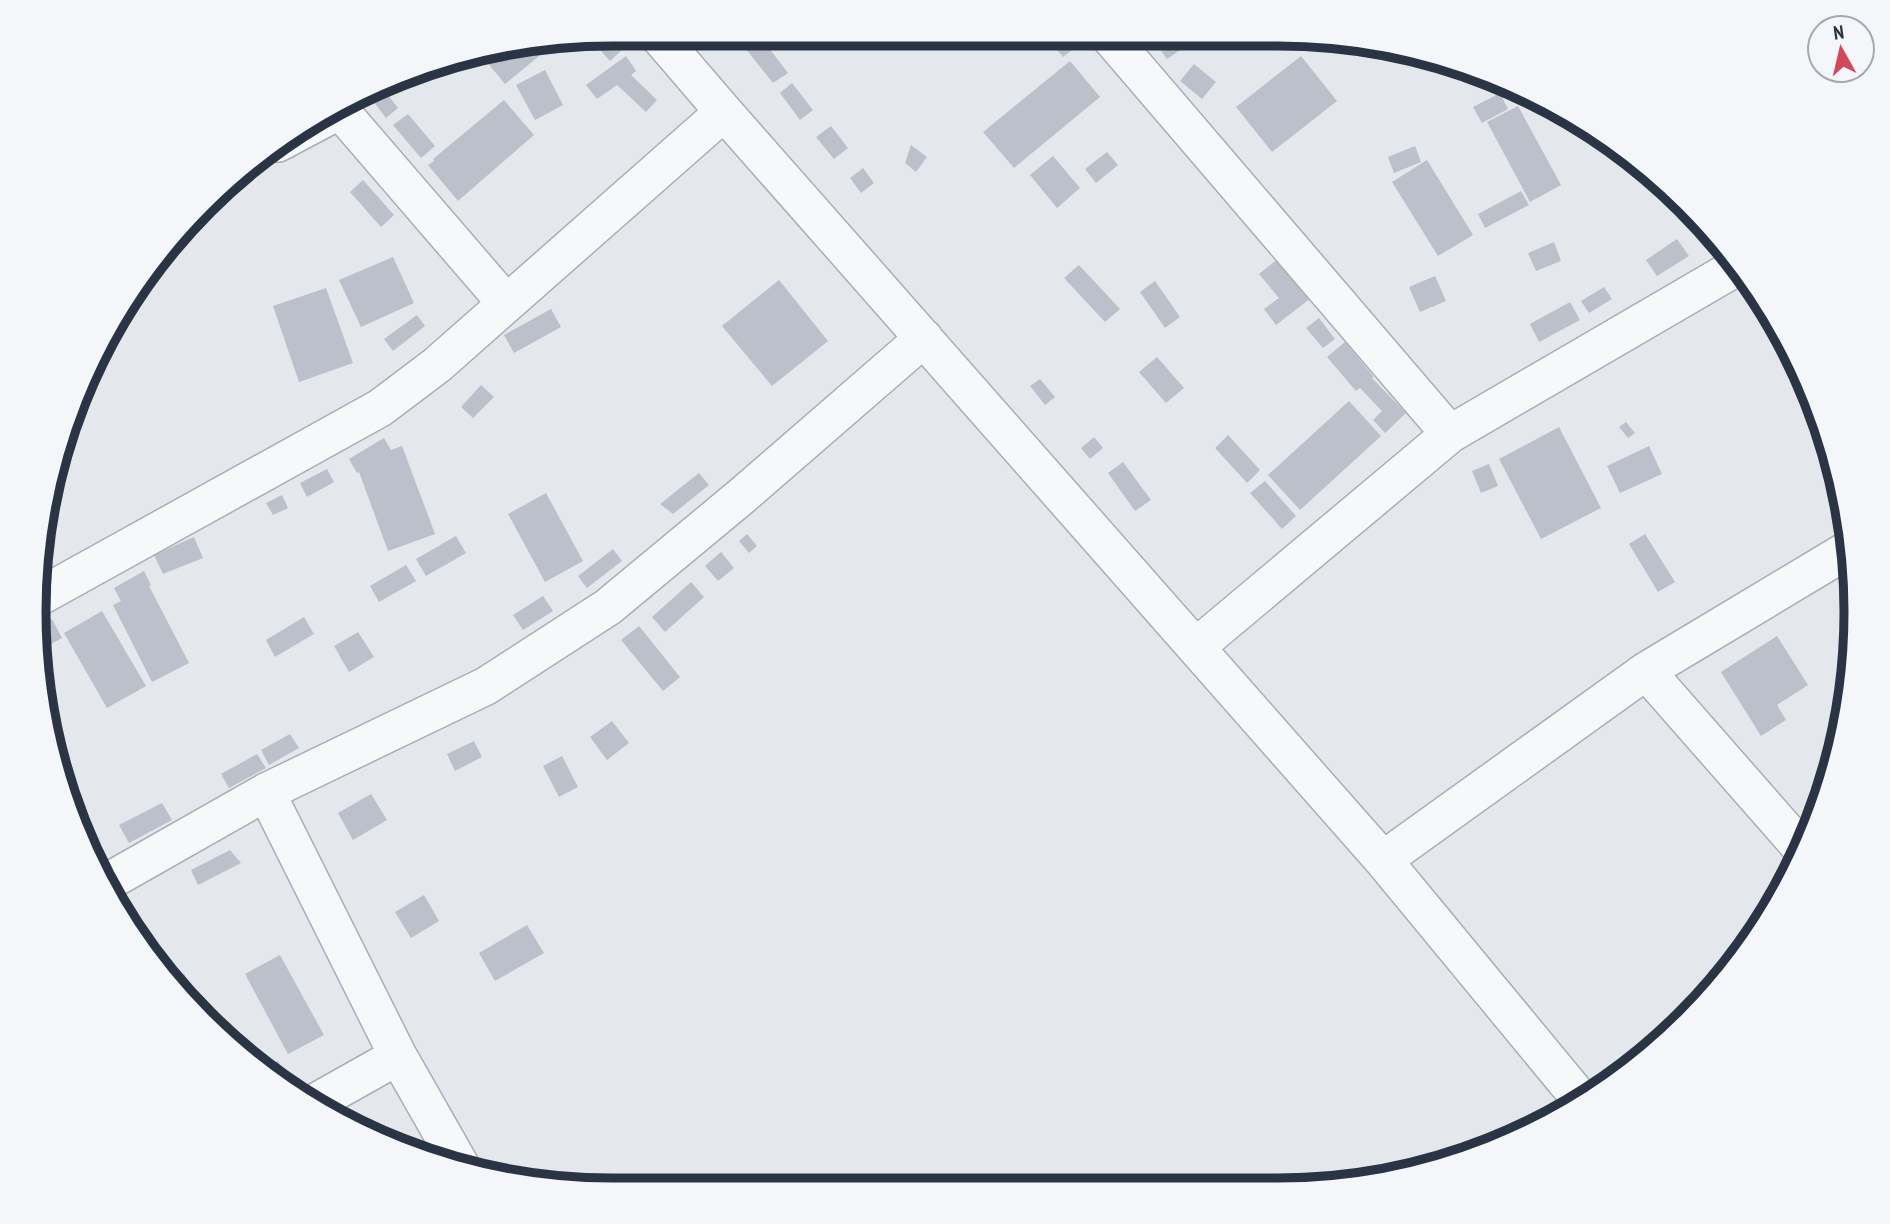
<svg xmlns="http://www.w3.org/2000/svg" width="1890" height="1224" viewBox="0 0 1890 1224" font-family="'PT Sans Narrow',sans-serif">
	<style>
		.building { fill: #bbc0ca }
		.lines { fill: none; stroke-linecap: round; stroke-linejoin: round }
		.minor-casing { stroke: #a9aeb7; stroke-width: 40 }
		.minor { stroke: #f7f8fa; stroke-width: 37 }
		.rim { fill: none; stroke: #2b3445; stroke-width: 9 }
	</style>
	<rect width="100%" height="100%" fill="#e4e7ec"/>
	<path class="building" d="M609,34L623,49L610,61L593,42L600,35Z
		M1046,36H1070L1077,46L1063,57Z
		M1151,37H1179L1186,46L1167,59Z
		M761,38L788,73L773,83L746,49Z
		M555,43L505,84L481,55Z
		M626,56L636,71L631,75L657,100L646,112L617,85L597,99L586,85Z
		M1301,56L1337,101L1272,152L1236,107Z
		M1070,61L1100,97L1014,168L983,132Z
		M1194,64L1216,82L1202,99L1180,81Z
		M545,70L563,105L535,120L516,85Z
		M792,83L813,110L800,120L780,93Z
		M381,86L398,108L386,118L367,93Z
		M1500,93L1508,109L1482,123L1473,107Z
		M504,100L534,135L458,201L428,165L434,161L433,159Z
		M1518,106L1561,185L1530,202L1487,122Z
		M408,114L435,146L421,158L393,125Z
		M831,126L848,148L834,159L816,137Z
		M911,145L927,157L916,172L905,163Z
		M1415,146L1421,162L1394,173L1388,157Z
		M1107,152L1118,165L1096,183L1085,169Z
		M1053,156L1080,188L1057,208L1030,175Z
		M1427,160L1473,235L1438,256L1392,182Z
		M863,168L874,183L861,193L850,178Z
		M363,180L394,215L381,227L350,192Z
		M1521,191L1529,205L1485,228L1478,214Z
		M1677,239L1689,256L1657,276L1646,260Z
		M1554,242L1561,261L1536,271L1528,253Z
		M393,257L414,303L361,327L339,280Z
		M1279,258L1311,298L1276,325L1264,309L1279,298L1259,274Z
		M1079,265L1120,309L1105,322L1064,278Z
		M1435,276L1446,301L1420,312L1409,287Z
		M779,280L828,341L772,386L722,326Z
		M1155,281L1180,317L1165,328L1140,292Z
		M1604,287L1612,299L1589,313L1581,301Z
		M326,288L353,363L299,382L273,306Z
		M1570,302L1580,320L1539,342L1530,324Z
		M551,309L561,327L514,353L504,335Z
		M417,315L425,326L393,351L384,339Z
		M1319,318L1335,339L1323,348L1306,328Z
		M1345,342L1374,377L1372,378L1406,413L1385,433L1373,420L1382,411L1360,388L1356,391L1327,357Z
		M1157,357L1184,388L1166,403L1139,372Z
		M1040,379L1055,397L1045,405L1030,386Z
		M481,385L494,397L473,418L461,407Z
		M1349,401L1381,436L1300,510L1268,475Z
		M1626,422L1635,433L1628,438L1619,427Z
		M1559,427L1601,508L1541,539L1499,459Z
		M1228,435L1260,470L1247,483L1215,448Z
		M1094,437L1103,448L1090,459L1081,448Z
		M384,438L391,450L402,446L435,534L388,551L359,472L357,473L349,459Z
		M1649,446L1662,474L1620,493L1607,466Z
		M1123,462L1151,500L1135,511L1108,473Z
		M1489,464L1498,486L1481,493L1472,471Z
		M327,469L334,482L307,497L300,483Z
		M699,473L709,485L673,514L660,504Z
		M1265,481L1296,516L1282,529L1250,493Z
		M546,493L583,561L545,582L508,514Z
		M282,495L288,508L273,515L266,503Z
		M747,534L757,546L749,553L739,541Z
		M1645,534L1675,582L1658,592L1629,544Z
		M456,536L466,553L426,576L416,559Z
		M194,537L203,558L163,574L154,555Z
		M613,549L622,561L587,588L578,576Z
		M721,552L734,568L718,581L705,566Z
		M406,565L416,581L379,602L370,586Z
		M144,571L151,585L149,586L189,663L152,682L113,605L121,601L114,588Z
		M691,582L704,597L665,632L652,617Z
		M543,596L553,611L523,630L513,615Z
		M102,611L146,686L107,708L64,633Z
		M304,617L314,634L275,657L266,640Z
		M52,619L62,638L42,649L40,626Z
		M639,626L680,677L663,691L621,640Z
		M358,632L374,657L349,672L334,646Z
		M1777,636L1808,685L1777,705L1786,720L1761,736L1721,672Z
		M612,721L629,743L607,760L590,737Z
		M290,734L299,748L269,765L261,750Z
		M474,741L482,757L455,771L447,754Z
		M257,754L266,768L229,788L221,774Z
		M562,756L578,787L559,797L543,766Z
		M371,794L387,820L353,840L338,813Z
		M162,803L172,820L129,843L119,825Z
		M230,850L241,863L198,885L191,870Z
		M424,895L439,921L411,938L395,912Z
		M527,925L544,953L495,981L479,953Z
		M280,955L324,1035L288,1054L245,974Z
		M184,974L193,991L187,994L174,979Z
		M278,1061L287,1077L282,1079L265,1068Z"/>
	<g class="lines">
		<g class="minor-casing">
			<path id="minor" d="M657,34L724,112L1383,860L1582,1101
				M1110,37L1450,434
				M338,108L506,303
				M278,143L340,110
				M37,598L380,408L437,365L724,112
				M1196,647L1450,434L1740,265
				M1646,671L1803,850
				M266,792L398,1056L460,1165
				M1383,860L1646,671L1851,548
				M104,884L266,792L486,686L608,607L743,495L924,338
				M318,1101L398,1056"/>
		</g>
		<use href="#minor" class="minor"/>
	</g>
	<path d="M0 0H1890V1224H0ZM612 46H1278A566 566 0 0 1 1844 612V612A566 566 0 0 1 1278 1178H612A566 566 0 0 1 46 612V612A566 566 0 0 1 612 46Z" fill="#f4f6f9" fill-rule="evenodd"/>
	<path class="rim" d="M612 46H1278A566 566 0 0 1 1844 612V612A566 566 0 0 1 1278 1178H612A566 566 0 0 1 46 612V612A566 566 0 0 1 612 46Z"/>
	<g transform="translate(1841 49) rotate(352)"><circle r="33" fill="#f4f6f9" stroke="#a4a8b1" stroke-width="2"/>
	<path d="M0-5L12 26L0 18L-12 26Z" fill="#d1495b"/>
	<text y="-10" font-size="19" font-weight="bold" text-anchor="middle" fill="#2b3445">N</text>
	</g>
</svg>
